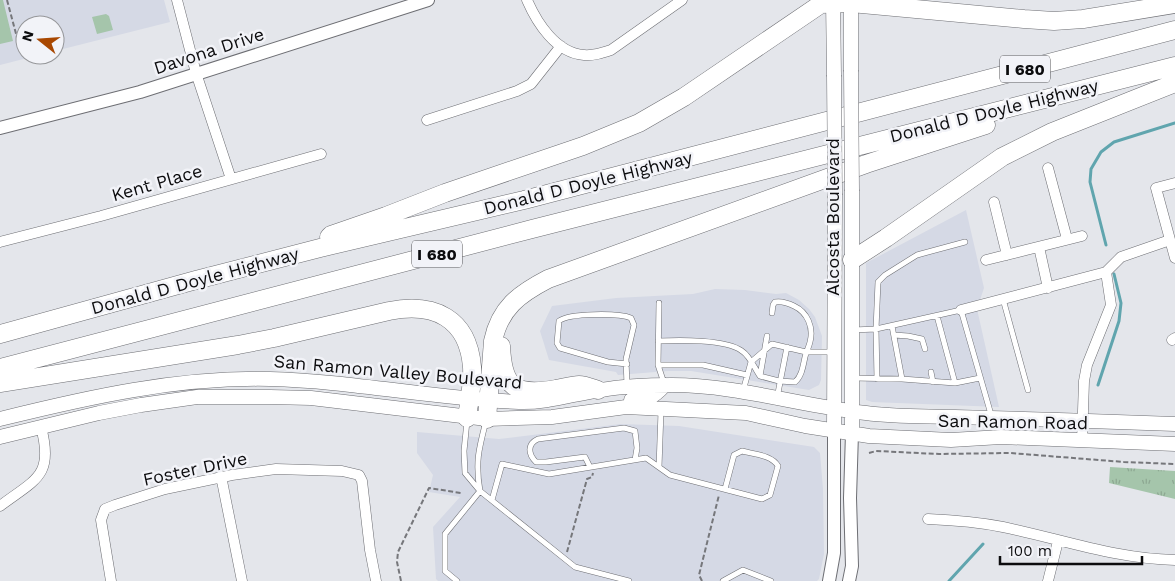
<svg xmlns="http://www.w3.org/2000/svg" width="1175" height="581" viewBox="0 0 1175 581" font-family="'Work Sans',sans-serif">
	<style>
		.built { fill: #d5d9e5 }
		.grass { fill: url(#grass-tufts) }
		.green { fill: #a5c5ab }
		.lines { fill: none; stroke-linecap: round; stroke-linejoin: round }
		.stream { stroke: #60a5ae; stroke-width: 3 }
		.service-casing { stroke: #6d6e73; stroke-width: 6 }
		.minor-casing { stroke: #6d6e73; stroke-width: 11 }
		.tertiary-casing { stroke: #6d6e73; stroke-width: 14 }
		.secondary-casing { stroke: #6d6e73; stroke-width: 15 }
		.motorway-casing { stroke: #6d6e73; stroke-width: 19 }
		.path { stroke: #76777b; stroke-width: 2; stroke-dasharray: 5 2.5; stroke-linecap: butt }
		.service { stroke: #fff; stroke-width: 5 }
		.minor { stroke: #fff; stroke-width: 10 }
		.tertiary { stroke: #fff; stroke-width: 12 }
		.secondary { stroke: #fff; stroke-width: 14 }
		.motorway { stroke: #fff; stroke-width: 18 }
		.secondary-bridge-casing { stroke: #6d6e73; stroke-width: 15; stroke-linecap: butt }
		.secondary-bridge { stroke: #fff; stroke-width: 14 }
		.labels { text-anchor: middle; stroke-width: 5; stroke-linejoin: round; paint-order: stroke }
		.shield { fill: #f2f3f8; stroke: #515154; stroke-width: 1 }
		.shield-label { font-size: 16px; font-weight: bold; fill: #0c0c0e }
		.street-label { font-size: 18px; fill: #0c0c0e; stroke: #f2f3f8 }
	</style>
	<defs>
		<pattern id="grass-tufts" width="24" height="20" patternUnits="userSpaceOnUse" patternTransform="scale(1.25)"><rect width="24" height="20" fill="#a5c5ab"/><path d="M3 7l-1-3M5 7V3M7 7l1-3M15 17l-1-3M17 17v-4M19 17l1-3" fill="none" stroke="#8da892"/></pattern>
	</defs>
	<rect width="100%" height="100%" fill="#e4e6eb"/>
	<path class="built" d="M0,0H164L170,22L55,51V25H25V55H39L0,65Z
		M966,210L984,288L977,309L999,407L872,402L866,400V263Z
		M715,289L745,290L776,294L786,293L799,300L809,309L815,317L822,336L821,380L819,385L809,390L691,371H668L618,375L616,372L549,360L540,331L552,306L616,298L693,294Z
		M621,424L679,426L814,447L820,453L823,489L824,554L819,579L817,581H438L436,579L433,527L460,497L429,492L433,475L417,453V432L499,439Z"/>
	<path class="grass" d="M1110,467L1175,471V499L1109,483Z"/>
	<path class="green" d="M0,0H3L13,41L0,44Z
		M106,14L109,16L113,30L97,34L92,17Z"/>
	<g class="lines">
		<path class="stream" d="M1106,245L1090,182L1091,169L1101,152L1114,142L1175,123
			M1098,385L1119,321L1121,303L1114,274
			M949,581L983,544"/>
		<g class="service-casing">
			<path id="service" d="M1003,299L1028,390
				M659,303L658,365L664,383
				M937,316L955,383
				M892,326L902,379
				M853,330L876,329L961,310L992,418
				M894,335L908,336L922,339L925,349
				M658,341C678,340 726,339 742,351C750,356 755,369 760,376L779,381L795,382C802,376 803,366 805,357C806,352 809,347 810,342C814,327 807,312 794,306C788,303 781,301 775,302L773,305L772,313
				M627,364L608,362L560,348L557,343L559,321C569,313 619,313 631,318L634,325L626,359L627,386
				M658,365H703L747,375
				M931,372L933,382
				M760,376L767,336
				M854,378L902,379L955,383L980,378
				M877,379L876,329L878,282L885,275L917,255L965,242
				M743,391L751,362L772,344L806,352H832
				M777,398L787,347
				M467,421L464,451L465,473L480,491
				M590,467L585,457L546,462H536C528,454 527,444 538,439L624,428L635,431L637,448L635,460
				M659,467L661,411
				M480,491C475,462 479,448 486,421
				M492,500L502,464L549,474L646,458L670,475L762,499L770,495L778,466C772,455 753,454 742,451L734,455L725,489
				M457,581L445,571V534L480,491L575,567L629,581
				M723,581L743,570L771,581"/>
		</g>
		<g class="minor-casing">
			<path id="minor" d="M177,0L196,73L231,179
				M527,0C537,23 556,53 584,55C593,56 602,53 611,50L682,0
				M427,120L517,91L531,84L561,46
				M1048,168L1067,239
				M1175,183L1156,188L1175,258
				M994,202L1007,255
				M0,242L101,216L321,154
				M1039,247L1048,288
				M986,260L1082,236
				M961,310L1106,272
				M1172,340L1175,338
				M1082,441L1084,381L1087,365L1111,305L1106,272L1121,257L1170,240
				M221,476L242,581
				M0,506C36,479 54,476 41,427
				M928,519C953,520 978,522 1003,527C1061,539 1116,559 1175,560
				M111,581L101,520L105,509L115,505L165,489L232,475L276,469L342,471L359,475L362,481L370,550L376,581
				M1048,581L1058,541"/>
		</g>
		<g class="tertiary-casing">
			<path id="tertiary" d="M0,128L140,92L428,0
				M829,581L834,553V430
				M849,581L852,566L850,498L852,433"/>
		</g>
		<g class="secondary-casing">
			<path id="secondary" d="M833,0L834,75
				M851,70V0
				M631,400C649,399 652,399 665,385
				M0,419C89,397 178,377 270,379C353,381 435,399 519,402C547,403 573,394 601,390C624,386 648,385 672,385C737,385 801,406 866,413C895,417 925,416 955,417C1028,419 1102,421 1175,424
				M834,430L835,195
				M852,433V191
				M0,437L99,413L141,405L197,397H270L311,398L487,419L552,417L626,407L746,413L805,426L869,436L951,440L1001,437L1175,444"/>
		</g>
		<g class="motorway-casing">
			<path id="motorway" d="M329,237L331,235L386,216L445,193L583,146L639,123L684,97L821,4L851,3L1024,19L1054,21L1083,19L1175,4
				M852,260L886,238L1002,157L1052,132L1175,83
				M0,334L196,280L320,248L524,200L1175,30
				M501,346C503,388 514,396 556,389C563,388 572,385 579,385C585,385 592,388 598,390
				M0,368L532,229L1175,66
				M0,383L238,345L274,338L389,311C434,302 468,318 472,367C473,384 469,402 467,418
				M487,419L493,341C500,308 519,294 548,279L866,164L986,125"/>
		</g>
		<path class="path" d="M7,0L19,45
			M869,453L876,451L939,454L1010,453L1124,462L1175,464
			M567,552L587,479L592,477L593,473
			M401,581L397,562L398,552L429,488L461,493
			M702,581L699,575L719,495"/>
		<use href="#service" class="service"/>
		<use href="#minor" class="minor"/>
		<use href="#tertiary" class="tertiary"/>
		<use href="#secondary" class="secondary"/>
		<use href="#motorway" class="motorway"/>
		<g class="secondary-bridge-casing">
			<path id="secondary-bridge" d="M851,70L852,191
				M834,75L835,195"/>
		</g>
		<use href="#secondary-bridge" class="secondary-bridge"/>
	</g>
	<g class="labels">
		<g class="shield">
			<rect x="1000" y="55.5" width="50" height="27" rx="4"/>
			<rect x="412" y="240.5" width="50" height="27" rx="4"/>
		</g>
		<g class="shield-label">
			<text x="1025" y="75">I 680</text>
			<text x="437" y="260">I 680</text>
		</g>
		<g class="street-label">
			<text transform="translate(209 51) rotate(-18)" y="6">Davona Drive</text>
			<text transform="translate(994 111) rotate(-14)" y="6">Donald D Doyle Highway</text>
			<text transform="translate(157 183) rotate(-16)" y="6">Kent Place</text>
			<text transform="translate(588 183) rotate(-14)" y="6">Donald D Doyle Highway</text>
			<text transform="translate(833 217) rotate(-90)" y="6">Alcosta Boulevard</text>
			<text transform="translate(195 281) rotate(-15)" y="6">Donald D Doyle Highway</text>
			<text transform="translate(398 372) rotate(5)" y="6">San Ramon Valley Boulevard</text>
			<text transform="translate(1013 422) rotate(1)" y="6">San Ramon Road</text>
			<text transform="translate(195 469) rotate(-12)" y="6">Foster Drive</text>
		</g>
	</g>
	<g transform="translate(40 40) rotate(287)"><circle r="24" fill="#f2f3f8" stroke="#96979a"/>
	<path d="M0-4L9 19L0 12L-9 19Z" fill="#a84701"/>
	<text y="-8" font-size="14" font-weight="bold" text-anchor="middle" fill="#0c0c0e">N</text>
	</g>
	<path d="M1000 556v8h142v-8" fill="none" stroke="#0c0c0e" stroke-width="2.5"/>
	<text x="1008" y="556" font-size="15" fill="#0c0c0e" stroke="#f2f3f8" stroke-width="4" paint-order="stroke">100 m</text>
</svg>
